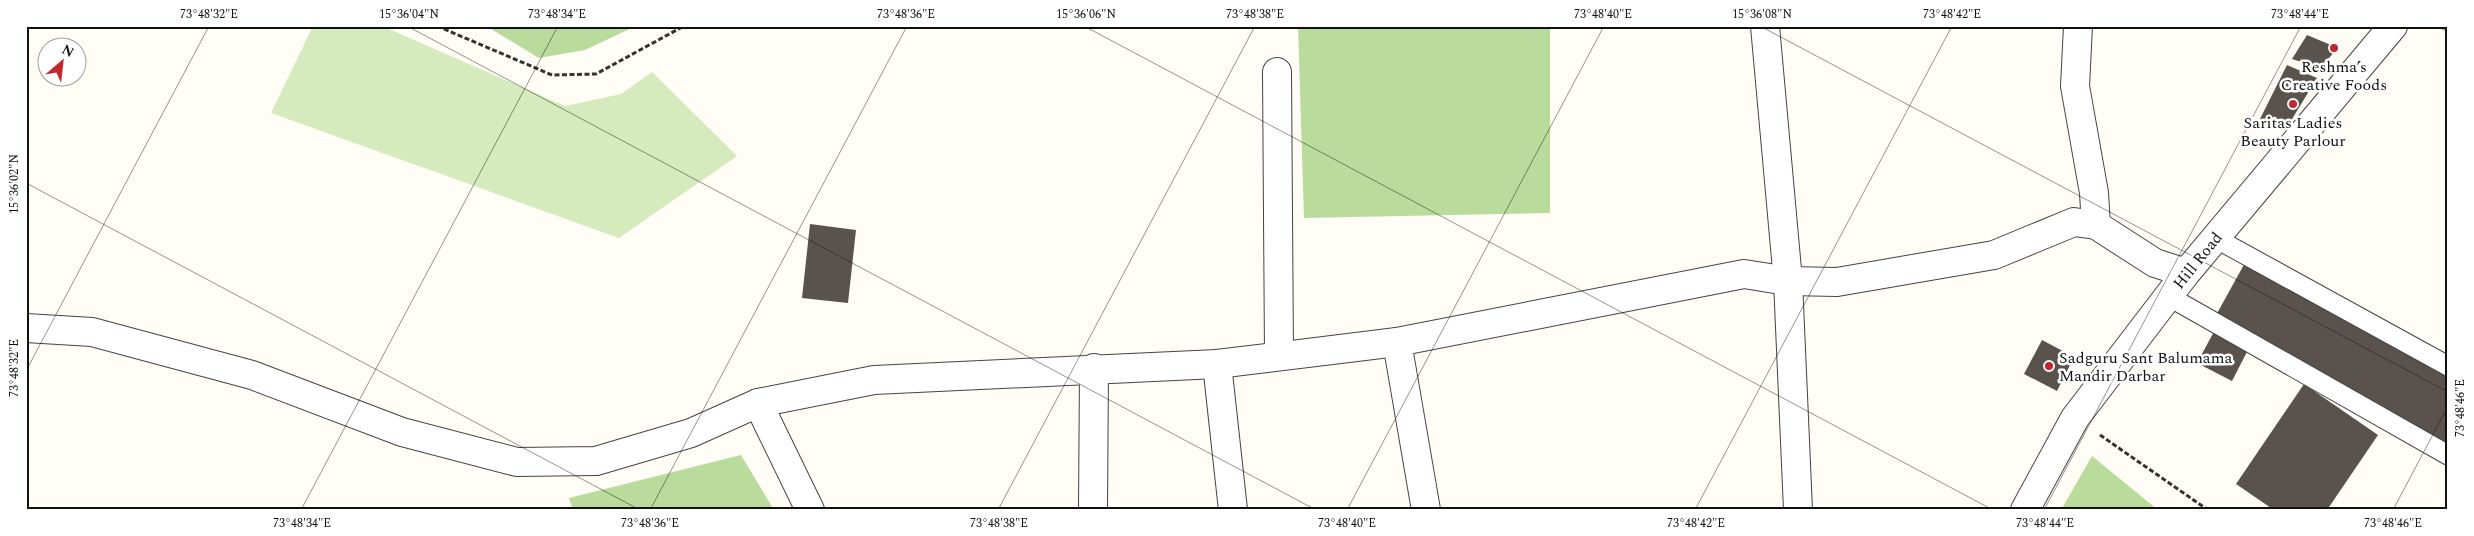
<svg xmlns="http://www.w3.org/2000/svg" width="2474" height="536" viewBox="0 0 2474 536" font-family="Spectral,serif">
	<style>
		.green { fill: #d5ebbd }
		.forest { fill: #b9dc9c }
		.building { fill: #5a524d }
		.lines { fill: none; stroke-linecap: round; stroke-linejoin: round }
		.service-casing { stroke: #444; stroke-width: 21 }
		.minor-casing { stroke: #444; stroke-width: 30 }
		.tertiary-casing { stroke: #444; stroke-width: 30 }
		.path { stroke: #333; stroke-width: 3; stroke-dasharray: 5 2.5; stroke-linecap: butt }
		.service { stroke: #fff; stroke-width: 19 }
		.minor { stroke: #fff; stroke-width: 28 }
		.tertiary { stroke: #fff; stroke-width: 28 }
		.ticks { fill: none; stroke: #111; stroke-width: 1; stroke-opacity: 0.45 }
		.poi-dot { fill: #c4262e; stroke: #fff; stroke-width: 2 }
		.labels { text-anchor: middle; stroke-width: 5; stroke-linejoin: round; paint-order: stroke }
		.poi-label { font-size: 16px; fill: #111; stroke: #fff }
		.street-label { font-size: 16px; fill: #111; stroke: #fff }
		.neatline { fill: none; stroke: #111; stroke-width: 2 }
		.ticks-label { font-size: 12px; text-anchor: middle; fill: #111 }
	</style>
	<rect width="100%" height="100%" fill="#fffdf5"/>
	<path class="green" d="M313,26H382L565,106L621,94L652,72L737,156L619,238L271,113Z"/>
	<path class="forest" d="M486,26H636L585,50L539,58Z
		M1298,26H1550V213L1304,218Z
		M741,455L774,510H573L569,498Z
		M2092,456L2158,510H2061Z"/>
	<path class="building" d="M2307,35L2338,48L2320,68L2292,59Z
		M2287,65L2317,78L2286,129L2260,119Z
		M810,224L856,230L848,303L802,298Z
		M2246,261L2448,373V446L2215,317Z
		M2216,328L2250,346L2232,381L2197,363Z
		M2042,340L2074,357L2057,391L2024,374Z
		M2304,384L2378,435L2327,510H2274L2236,484Z"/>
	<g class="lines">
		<g class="service-casing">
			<path id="service" d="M2215,238L2448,366
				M2168,296L2448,455"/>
		</g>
		<g class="minor-casing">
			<path id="minor" d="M1765,26L1788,281L1798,510
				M2078,26L2075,86L2094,193L2096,225
				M1277,72L1279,356
				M1397,342L1426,510
				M1217,364L1233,510
				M758,403L810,510
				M1093,510L1094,368"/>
		</g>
		<g class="tertiary-casing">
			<path id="tertiary" d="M26,328L92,332L252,375L402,432L517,462L596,461L691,433L758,403L874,380L1217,364L1397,342L1744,274L1788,281L1837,282L1994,255L2074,222L2096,225L2155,263L2186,273
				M2025,510L2075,418L2186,273L2393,26"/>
		</g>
		<path class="path" d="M437,26L552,75L596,74L684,26
			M2100,435L2208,510"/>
		<use href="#service" class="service"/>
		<use href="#minor" class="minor"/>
		<use href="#tertiary" class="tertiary"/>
	</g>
	<path class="ticks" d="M407,26L1316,510M1084,26L1993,510M1760,26L2448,392M2436,26L2448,32M26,183L640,510M26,371L209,26M301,510L558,26M650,510L907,26M998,510L1255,26M1347,510L1604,26M1695,510L1952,26M2044,510L2301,26M2393,510L2448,406"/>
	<g class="poi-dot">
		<circle cx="2334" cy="48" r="5"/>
		<circle cx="2293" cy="104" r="5"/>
		<circle cx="2049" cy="366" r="5"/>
	</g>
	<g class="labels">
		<g class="poi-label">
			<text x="2334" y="72">Reshma’s<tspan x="2334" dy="18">Creative Foods</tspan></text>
			<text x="2293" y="128">Saritas Ladies<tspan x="2293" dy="18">Beauty Parlour</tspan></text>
			<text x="2059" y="363" text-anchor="start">Sadguru Sant Balumama<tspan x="2059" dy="18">Mandir Darbar</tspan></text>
		</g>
		<g class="street-label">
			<text transform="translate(2197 260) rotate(-51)" y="6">Hill Road</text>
		</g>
	</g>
	<rect width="2474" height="536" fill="none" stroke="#ffffff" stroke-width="55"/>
	<g transform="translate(62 62) rotate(28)"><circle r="24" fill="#ffffff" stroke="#a0a0a0"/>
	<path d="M0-4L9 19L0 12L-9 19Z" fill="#c4262e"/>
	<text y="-8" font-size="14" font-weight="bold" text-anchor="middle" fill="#111111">N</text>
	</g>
	<rect x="28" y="28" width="2418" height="480" class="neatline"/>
	<g class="ticks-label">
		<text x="209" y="18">73°48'32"E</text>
		<text x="409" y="18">15°36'04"N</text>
		<text x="557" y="18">73°48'34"E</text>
		<text x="906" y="18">73°48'36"E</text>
		<text x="1086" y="18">15°36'06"N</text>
		<text x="1255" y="18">73°48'38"E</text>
		<text x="1603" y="18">73°48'40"E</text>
		<text x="1762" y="18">15°36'08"N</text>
		<text x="1952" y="18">73°48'42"E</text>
		<text x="2300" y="18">73°48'44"E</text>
		<text transform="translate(14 184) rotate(-90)" y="4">15°36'02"N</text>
		<text transform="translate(14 368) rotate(-90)" y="4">73°48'32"E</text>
		<text transform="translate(2460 408) rotate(-90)" y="4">73°48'46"E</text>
		<text x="302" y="527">73°48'34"E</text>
		<text x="650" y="527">73°48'36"E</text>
		<text x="999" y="527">73°48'38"E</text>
		<text x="1347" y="527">73°48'40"E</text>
		<text x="1696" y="527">73°48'42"E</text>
		<text x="2045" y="527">73°48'44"E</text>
		<text x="2393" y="527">73°48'46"E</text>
	</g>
</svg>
